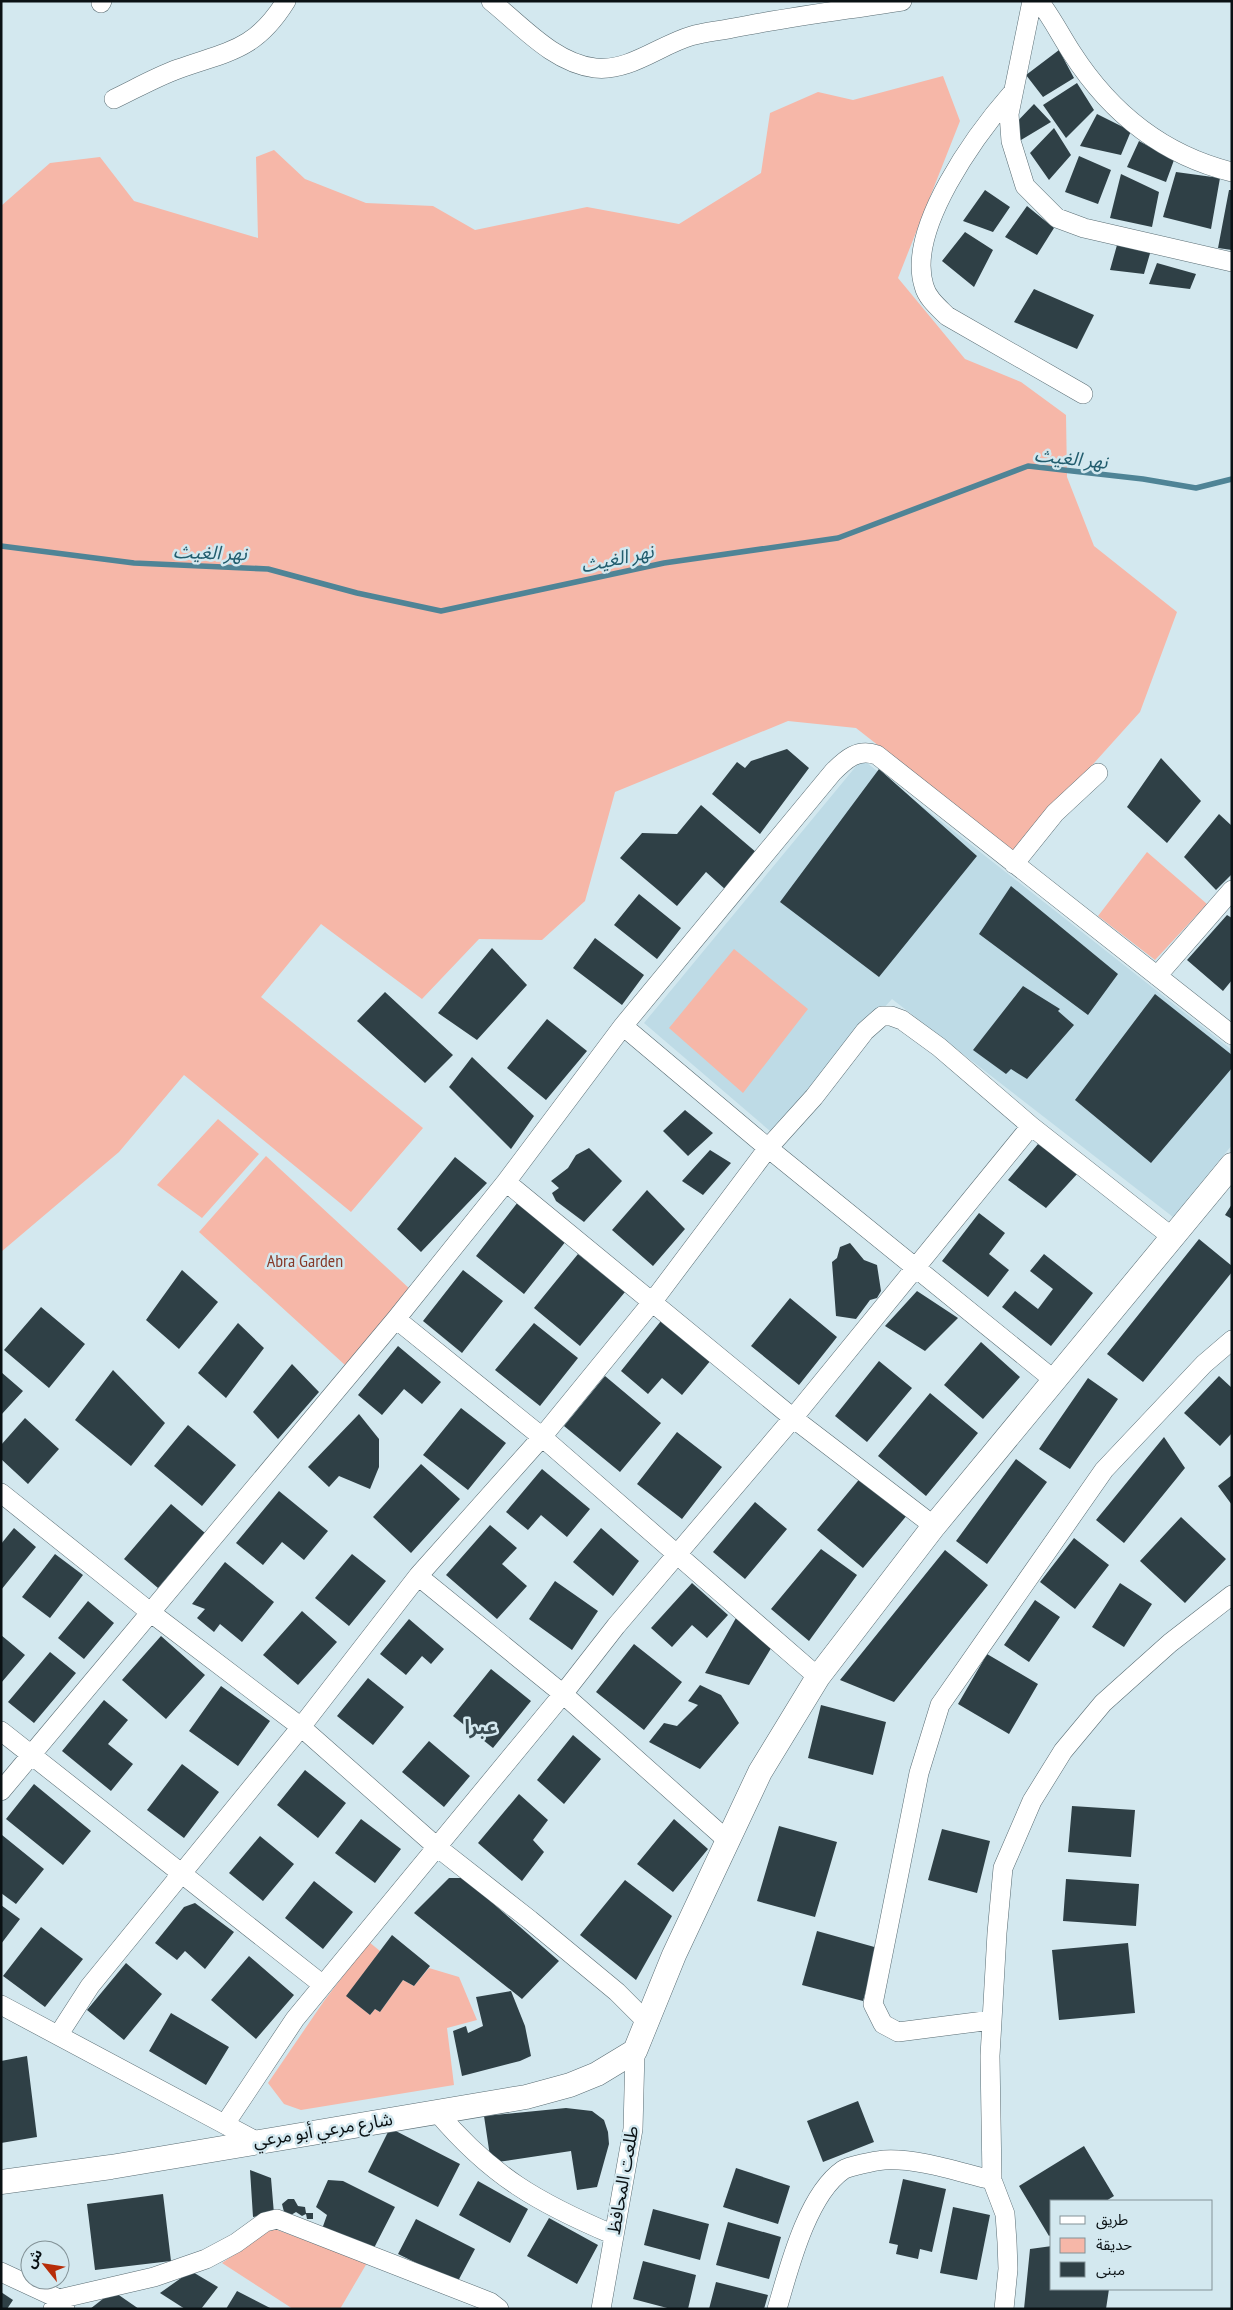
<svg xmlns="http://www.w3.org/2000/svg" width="1233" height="2310" viewBox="0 0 1233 2310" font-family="'PT Sans Narrow','Noto Sans Arabic',sans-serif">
	<rect width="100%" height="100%" fill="#d3e8ef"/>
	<path fill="#bedbe6" d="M862,759L1232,1050V1145L1173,1217L892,999L770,1131L644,1023Z"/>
	<path fill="#f6b7a8" d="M943,76L960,121L898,278L965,359L1021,382L1066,415L1067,477L1094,546L1177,612L1140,712L1014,852L856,728L788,721L615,792L585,901L542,940L479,939L422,999L321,924L261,997L423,1128L351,1212L184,1075L119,1152L1,1252V206L50,163L100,157L134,201L258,238L256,157L274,150L305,179L366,203L433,206L475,230L587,207L679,224L761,173L770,113L818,92L853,100Z
		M1147,852L1207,904L1155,960L1098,916Z
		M734,949L808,1009L743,1093L669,1028Z
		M218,1119L259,1154L202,1218L157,1185Z
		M266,1156L411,1290L345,1365L199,1232Z
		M369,1942L380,1951L347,1996L370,2015L375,2009L380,2012L403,1980L414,1986L429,1968L459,1977L477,2020L447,2028L454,2085L301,2110L284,2104L268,2083L324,2001Z
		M272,2228L367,2263L340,2309H293L222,2263Z"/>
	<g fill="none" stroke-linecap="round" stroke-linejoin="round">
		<path stroke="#4f8496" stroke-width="5.5" d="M1,546L134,563L268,569L357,593L441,611L664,563L838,538L1028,466L1143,479L1196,488L1232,479"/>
	</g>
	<path fill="#2f4046" d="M1059,50L1074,78L1043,97L1026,75Z
		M1077,83L1094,110L1066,138L1043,105Z
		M1034,104L1051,122L1021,140L1013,126Z
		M1097,114L1131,131L1121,155L1080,146Z
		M1054,128L1071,155L1049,180L1030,153Z
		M1139,141L1174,160L1166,182L1127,167Z
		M1079,156L1111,170L1098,204L1065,192Z
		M1176,172L1220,178L1211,229L1163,217Z
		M1121,174L1159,192L1152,227L1110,218Z
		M985,190L1010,207L993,232L963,221Z
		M1229,190H1232V250L1218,248Z
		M1027,206L1054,228L1037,255L1005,237Z
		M965,232L993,250L974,287L942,261Z
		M1117,245L1151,250L1144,274L1110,270Z
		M1157,263L1196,274L1190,289L1149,284Z
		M1034,289L1094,315L1077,349L1014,322Z
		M787,749L809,768L760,834L712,794L737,762L745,768L751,761Z
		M1161,758L1201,801L1167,843L1127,807Z
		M879,769L977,856L879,977L780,902Z
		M701,805L757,853L726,890L706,872L677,906L620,858L642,833L677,834Z
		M1219,814L1232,826V874L1216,890L1184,857Z
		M1011,886L1118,974L1088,1015L979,934Z
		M639,894L681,928L657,959L614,925Z
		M1227,915L1232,918V980L1223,991L1187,960Z
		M595,938L644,975L622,1005L573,968Z
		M492,948L527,985L477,1040L438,1013Z
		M1023,986L1060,1009L1058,1011L1074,1025L1027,1079L1011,1069L1006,1074L973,1050Z
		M385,992L453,1055L425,1083L357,1021Z
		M1155,994L1232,1055V1068L1151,1163L1075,1100Z
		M547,1019L587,1051L546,1100L507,1068Z
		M472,1057L534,1116L511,1149L449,1087Z
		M685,1110L713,1133L688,1156L663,1131Z
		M1038,1144L1078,1173L1046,1208L1008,1180Z
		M589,1148L622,1181L584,1222L556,1201L552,1193L559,1188L551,1181L568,1168L576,1155Z
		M710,1150L731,1163L703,1195L682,1181Z
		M455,1157L487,1183L421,1252L397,1229Z
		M647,1190L685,1229L653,1266L612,1230Z
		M518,1202L566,1241L524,1294L476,1256Z
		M1232,1204V1219L1225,1215Z
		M979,1213L1005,1233L989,1254L1009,1270L988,1297L942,1261Z
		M1199,1239L1232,1266V1272L1143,1382L1107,1354Z
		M850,1243L864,1260L877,1265L881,1291L877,1298L870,1300L856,1319L836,1316L832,1262L837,1258L840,1247Z
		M578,1254L625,1292L580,1346L534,1308Z
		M1044,1254L1093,1293L1051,1346L1002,1307L1015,1291L1038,1309L1053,1289L1030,1271Z
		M182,1270L218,1302L179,1349L146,1320Z
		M463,1270L503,1301L462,1353L423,1321Z
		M917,1291L958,1318L925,1351L885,1326Z
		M790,1298L837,1337L799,1385L751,1346Z
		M41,1307L85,1344L49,1388L4,1350Z
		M661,1321L711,1360L682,1395L662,1378L648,1394L621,1371Z
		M238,1323L264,1348L226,1398L198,1373Z
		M534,1323L578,1358L540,1406L495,1370Z
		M981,1342L1020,1377L983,1419L944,1385Z
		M398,1346L441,1382L422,1404L404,1389L382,1415L358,1395Z
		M879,1361L912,1388L867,1442L835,1416Z
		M292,1364L319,1392L278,1439L253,1412Z
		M113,1370L165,1423L131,1466L75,1420Z
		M1,1372L23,1391L1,1415Z
		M605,1376L661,1423L620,1472L564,1426Z
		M1219,1376L1232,1388V1433L1220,1446L1184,1413Z
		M1088,1378L1118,1399L1070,1469L1039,1449Z
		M930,1393L978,1433L926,1496L878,1456Z
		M461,1408L506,1443L468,1490L423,1455Z
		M359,1414L379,1439V1467L370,1489L339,1476L329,1487L308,1467Z
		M25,1418L59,1449L28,1484L1,1459V1445Z
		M188,1425L236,1465L202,1506L154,1466Z
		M677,1432L722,1467L682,1519L637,1484Z
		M1164,1437L1185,1468L1124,1543L1096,1520Z
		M1016,1459L1047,1482L987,1564L956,1541Z
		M421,1464L460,1499L411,1553L373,1517Z
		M542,1469L590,1509L567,1537L541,1515L528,1530L506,1512Z
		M1232,1475V1505L1218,1486Z
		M862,1476L908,1514L863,1568L817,1530Z
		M279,1491L328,1531L304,1560L282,1542L263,1565L236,1543Z
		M755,1502L787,1529L745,1579L713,1552Z
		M171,1504L205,1533L158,1588L124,1559Z
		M1181,1517L1226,1559L1185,1603L1140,1561Z
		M490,1525L517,1548L502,1564L527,1586L497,1619L446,1575Z
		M14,1528L36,1547L1,1590V1544Z
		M601,1528L639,1561L613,1596L573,1562Z
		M1074,1538L1109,1565L1075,1609L1040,1582Z
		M821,1549L857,1575L809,1641L771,1609Z
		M945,1550L988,1585L894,1702L840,1680Z
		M55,1554L83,1575L50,1618L22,1597Z
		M352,1554L386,1581L349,1626L315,1598Z
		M225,1562L274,1602L242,1642L220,1624L214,1632L197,1618L205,1609L192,1604Z
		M555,1581L598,1611L572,1650L529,1619Z
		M692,1583L728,1615L707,1638L692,1625L672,1647L651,1628Z
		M1120,1583L1152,1604L1124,1647L1092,1627Z
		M1035,1600L1060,1617L1029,1662L1004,1645Z
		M88,1601L114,1623L84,1659L58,1638Z
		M302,1611L337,1642L298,1685L263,1655Z
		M736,1618L773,1645L749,1685L705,1673Z
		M409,1619L444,1649L431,1664L422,1656L406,1675L380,1654Z
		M1,1635L25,1655L1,1683Z
		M161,1636L205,1675L166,1719L122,1680Z
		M634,1644L682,1682L644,1730L596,1692Z
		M50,1652L76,1673L34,1723L8,1702Z
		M987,1654L1038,1684L1009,1734L958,1704Z
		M491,1669L531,1701L493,1748L453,1716Z
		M368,1678L404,1707L373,1745L337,1716Z
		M700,1685L721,1695L739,1723L700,1769L649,1742L664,1723L677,1726L698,1705L688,1701Z
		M221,1686L270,1721L238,1766L189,1731Z
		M104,1700L128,1720L108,1744L133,1764L111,1791L62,1751Z
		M821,1705L886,1722L873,1775L808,1758Z
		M573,1735L601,1759L564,1804L537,1780Z
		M429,1741L470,1776L444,1807L402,1772Z
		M182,1764L219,1792L184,1838L147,1810Z
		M305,1770L346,1803L318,1838L277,1805Z
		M34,1784L91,1831L63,1865L6,1819Z
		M519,1794L548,1820L533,1840L544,1852L522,1881L478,1843Z
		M1072,1806L1135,1810L1131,1857L1068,1852Z
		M361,1819L401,1849L375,1883L335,1853Z
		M674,1819L708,1849L673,1892L637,1864Z
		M779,1826L837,1842L815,1917L757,1901Z
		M942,1829L990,1841L977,1893L928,1880Z
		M2,1835L44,1869L16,1904L1,1893Z
		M260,1836L294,1864L263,1901L229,1873Z
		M449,1878H464L559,1961L522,1999L414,1913Z
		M1066,1879L1139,1884L1136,1926L1063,1921Z
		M625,1880L672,1916L636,1980L580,1935Z
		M314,1881L353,1912L323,1949L285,1918Z
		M195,1903L234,1932L205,1969L185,1951L177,1960L155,1943L184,1907Z
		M1,1905L20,1919L1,1944Z
		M41,1927L83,1959L45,2007L3,1976Z
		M817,1931L878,1948L863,2001L802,1985Z
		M392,1935L430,1966L414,1986L403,1980L380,2012L375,2009L370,2015L346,1996Z
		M1128,1943L1135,2013L1059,2020L1052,1950Z
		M249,1956L294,1995L256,2039L211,2000Z
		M126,1963L162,1994L124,2040L87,2010Z
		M511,1991L525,2026L531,2056L520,2061L462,2076L453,2031L466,2026L468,2033L483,2026L476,1997Z
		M171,2013L229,2047L206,2085L149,2051Z
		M27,2056L37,2137L1,2143V2061Z
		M858,2101L874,2142L823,2162L807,2121Z
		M566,2108L592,2111L604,2120L608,2132L609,2144L597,2187L577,2190L571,2151L491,2163L484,2116Z
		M390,2128L460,2164L438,2207L368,2172Z
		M1084,2146L1114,2196L1106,2201H1052V2234L1049,2236L1019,2186Z
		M736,2168L790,2186L778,2224L723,2207Z
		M250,2170L271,2178L274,2214L253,2217Z
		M903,2179L946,2189L932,2252L920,2249L918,2259L896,2254L898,2245L889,2243Z
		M328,2180L343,2181L395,2207L374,2248L322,2229L327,2215L316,2207Z
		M478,2181L528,2209L510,2243L459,2215Z
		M163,2194L171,2261L95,2270L87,2204Z
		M288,2199H294L298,2206L305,2207L306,2213H313V2219H307L306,2214L302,2216L296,2212L291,2215L284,2212L282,2204Z
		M953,2207L990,2215L977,2280L940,2273Z
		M653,2209L709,2224L700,2260L644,2245Z
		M549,2218L598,2245L577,2284L527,2256Z
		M416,2219L475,2249L457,2283L398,2254Z
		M728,2222L781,2237L769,2279L716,2265Z
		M1052,2246V2289H1109L1106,2309H1024L1030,2249Z
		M643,2261L696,2275L688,2309H671L633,2299Z
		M191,2271L218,2287L201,2309H185L160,2293Z
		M716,2282L768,2295L764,2309H709Z
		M113,2291L139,2309H90Z
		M237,2291L272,2309H226Z
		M1,2292L13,2300L7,2309H1Z"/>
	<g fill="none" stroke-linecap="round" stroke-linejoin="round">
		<g stroke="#596c73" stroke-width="20">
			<path id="minor" d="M491,1C522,26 554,63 595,68C629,72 660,45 691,36C705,32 719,31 733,28C788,17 845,10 902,1
				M1032,1L1009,114L1011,141L1025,186L1057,218L1084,228L1232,262
				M1039,1C1052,18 1061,36 1072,53C1110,112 1163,155 1232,172
				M101,3L102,1
				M1013,92C977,133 906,229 924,286C927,298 938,307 947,316L1083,394
				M114,99C135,89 156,77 178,69C228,51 255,51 286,1
				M1014,864L1055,813L1098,773
				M1157,976L1232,890
				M623,1026L768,1148L1054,1380
				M506,1182L793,1418L934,1526
				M396,1319L542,1437L818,1677
				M1,1493L150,1612L301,1727L437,1847L530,1920L617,1992L648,2023
				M418,1576L563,1694L727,1840
				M1,1731L323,1985
				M1,1791L396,1319L506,1182L623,1026L833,772C846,759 858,748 877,755L1232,1035
				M1,2005L256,2141
				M992,2020L898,2032L883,2024L873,2004L919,1773L940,1705L1104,1470L1204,1364L1232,1340
				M59,2034L90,1986L301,1727L418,1576L542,1437L653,1301L768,1148L814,1097L865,1031L882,1016H891L902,1020L939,1047L1031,1126
				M437,2112C491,2176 538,2203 614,2235
				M225,2124L295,2019L563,1694L616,1626L793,1418L1031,1126L1172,1237
				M1,2272L59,2299L65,2309
				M53,2309L59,2299L154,2277L206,2259L236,2243L265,2222L277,2219L490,2302L499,2309
				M601,2309L633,2129L635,2051
				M777,2309C789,2268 807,2195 843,2170C849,2166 875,2161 884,2160C919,2158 958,2172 992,2180
				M1004,2309L1008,2269L1007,2242L1005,2214L992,2180L990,2056L997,1933L1003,1868L1032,1801L1063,1751L1103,1703L1170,1643L1232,1595"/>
		</g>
		<g stroke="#596c73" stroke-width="25">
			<path id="major" d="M1,2182L111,2167L526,2097L570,2085L597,2074L635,2051L674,1955L760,1772L818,1677L934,1526L1232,1165"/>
		</g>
		<use href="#minor" stroke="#fff" stroke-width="19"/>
		<use href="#major" stroke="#fff" stroke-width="24"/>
	</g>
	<g text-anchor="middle" stroke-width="5" stroke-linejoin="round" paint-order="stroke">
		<g font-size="18" fill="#873a29" stroke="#d3e8ef">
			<text x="305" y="1267">Abra Garden</text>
		</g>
		<g font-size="18" fill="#0a1114" stroke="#d3e8ef">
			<text transform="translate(323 2130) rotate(-9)" y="6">شارع مرعي أبو مرعي</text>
			<text transform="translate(623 2180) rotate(-80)" y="6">طلعت المحافظ</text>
		</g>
		<g font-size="19" font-style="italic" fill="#225d6e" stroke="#d3e8ef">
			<text transform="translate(1071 458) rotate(6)" y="7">نهر الغيث</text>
			<text transform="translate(210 552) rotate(2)" y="7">نهر الغيث</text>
			<text transform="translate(617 558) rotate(-12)" y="7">نهر الغيث</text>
		</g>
		<g font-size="20" font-weight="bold" fill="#384a50" stroke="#d3e8ef">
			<text x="481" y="1734">عبرا</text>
		</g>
	</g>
	<rect width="1233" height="2310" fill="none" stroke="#0a1114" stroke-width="5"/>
	<rect x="1050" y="2200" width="162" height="90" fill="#d3e8ef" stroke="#839297"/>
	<rect x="1060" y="2216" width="25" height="8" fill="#ffffff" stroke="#839297"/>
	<text x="1096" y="2225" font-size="15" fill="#0a1114">طريق</text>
	<rect x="1060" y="2238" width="25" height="15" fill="#f6b7a8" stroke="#839297"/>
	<text x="1096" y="2250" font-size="15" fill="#0a1114">حديقة</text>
	<rect x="1060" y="2262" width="25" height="15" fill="#2f4046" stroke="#839297"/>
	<text x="1096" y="2275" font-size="15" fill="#0a1114">مبنى</text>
	<g transform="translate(45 2265) rotate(300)"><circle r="24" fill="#d3e8ef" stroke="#839297"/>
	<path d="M0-4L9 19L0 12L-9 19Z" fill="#b72d09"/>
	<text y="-8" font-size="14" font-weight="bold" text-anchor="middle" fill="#0a1114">ش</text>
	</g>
</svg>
